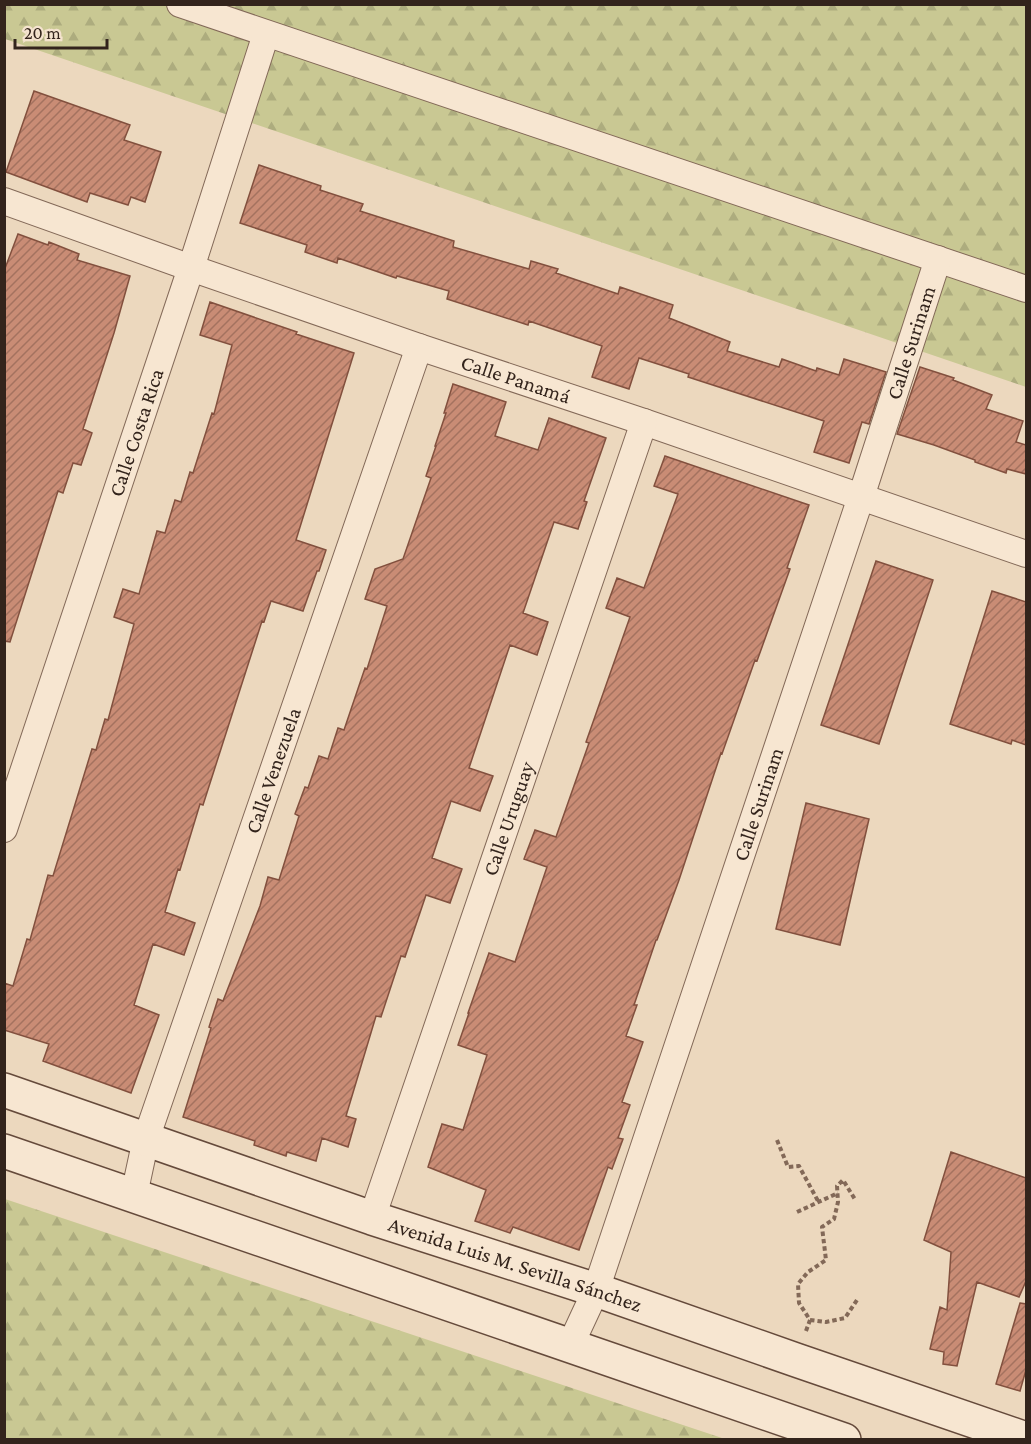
<svg xmlns="http://www.w3.org/2000/svg" width="1031" height="1444" viewBox="0 0 1031 1444" font-family="'Crimson Pro',serif">
	<defs>
		<pattern id="forest-firs" width="22" height="20" patternUnits="userSpaceOnUse" patternTransform="scale(1.5)"><rect width="22" height="20" fill="#c9c893"/><path d="M5 1l3.5 6h-7zM16 11l3.5 6h-7z" fill="#adac7e"/></pattern>
		<pattern id="building-hatch" width="6" height="6" patternUnits="userSpaceOnUse" patternTransform="scale(1.5)"><rect width="6" height="6" fill="#c98c75"/><path d="M-1 1l2-2M0 6l6-6M5 7l2-2" fill="none" stroke="#a4725f"/></pattern>
	</defs>
	<rect width="100%" height="100%" fill="#ecd8be"/>
	<path fill="url(#forest-firs)" d="M5,4L1026,5V387L5,39Z
		M5,1199L725,1439H5Z"/>
	<path fill="url(#building-hatch)" stroke="#82503e" stroke-width="1.5" d="M34,91L130,125L124,140L161,152L145,202L131,197L128,205L90,193L87,202L6,172Z
		M259,165L321,186L320,190L363,204L360,211L454,241L453,247L529,269L531,261L558,269L556,273L618,294L620,287L673,305L669,318L730,342L727,351L779,367L782,359L816,371L817,368L839,375L844,359L886,372L869,424L862,422L849,463L814,452L824,421L688,377L689,374L639,358L629,389L592,377L602,346L529,321L528,325L447,299L449,291L397,276L396,278L338,258L337,263L305,252L307,245L240,223Z
		M18,234L48,245L49,242L79,254L77,260L130,276L114,333L83,429L92,433L81,465L73,463L63,493L58,491L10,642L4,641V271Z
		M210,302L297,332L296,334L354,353L296,540L326,550L319,571H317L303,611L271,601L264,622L262,621L203,805L200,804L180,870L178,869L165,912L195,923L184,955L153,944L134,1005L159,1015L131,1093L43,1061L49,1044L4,1030V983L13,986L27,939L30,940L48,875L53,876L92,749L96,750L105,719L108,720L134,624L114,617L123,589L139,594L157,531L165,533L175,500L181,502L190,472L193,473L212,413L214,414L232,345L200,335Z
		M920,367L954,378L953,380L992,395L986,409L1023,421L1016,442L1026,445V474L1007,469L1006,473L975,462V460L934,445L897,434Z
		M453,384L506,402L495,436L538,450L549,418L606,438L584,501L587,502L578,529L554,522L523,613L548,622L537,655L510,645L469,768L493,776L480,811L451,801L432,858L462,869L450,903L426,895L405,957L401,956L381,1017L376,1016L346,1116L356,1119L348,1147L322,1138L316,1161L287,1152L286,1156L254,1145L255,1141L183,1117L211,1028L209,1027L218,999L223,1001L260,906L268,877L279,880L299,816L295,814L305,787L308,788L319,756L328,759L338,728L344,730L365,668L367,669L387,606L365,599L375,569L403,559L431,478L426,476L436,446H435L446,413H444Z
		M665,456L809,505L787,568L790,569L757,661L755,660L722,754L721,753L679,880L657,940H656L634,1005H637L626,1036L643,1042L622,1102L630,1105L618,1138L623,1139L612,1169L608,1167L579,1250L513,1227L510,1233L475,1221L486,1190L428,1167L442,1124L463,1130L487,1055L458,1045L469,1013H468L489,953L515,962L547,867L524,859L535,830L556,837L589,743L586,742L630,617L606,608L617,578L644,588L678,494L654,486Z
		M876,561L933,580L879,744L821,725Z
		M992,591L1026,602V745L1012,740L1011,744L950,724Z
		M806,803L869,819L840,945L776,929Z
		M951,1152L1026,1178V1281L1019,1297L977,1282L957,1366L943,1364L944,1352L930,1349L940,1307L947,1310L951,1252L924,1240Z
		M1020,1303L1026,1304V1370L1020,1391L996,1384Z"/>
	<g fill="none" stroke-linecap="round" stroke-linejoin="round">
		<g stroke="#836958" stroke-width="28">
			<g id="street">
				<path d="M180,4L1026,289"/>
				<path id="s1" d="M4,201L191,268L419,347L644,422L1026,554"/>
				<path id="s2" d="M4,829L191,268L266,34"/>
				<path id="s3" d="M134,1195L146,1139L419,347"/>
				<path id="s4" d="M372,1218L644,422"/>
				<path id="s5" d="M570,1346L596,1290L861,497L938,259"/>
			</g>
		</g>
		<g stroke="#654a3b" stroke-width="36">
			<g id="secondary">
				<path id="s6" d="M4,1090L372,1218L596,1290L796,1360L1026,1439"/>
				<path d="M4,1151L844,1440"/>
			</g>
		</g>
		<path stroke="#836958" stroke-width="4" stroke-dasharray="4.5 3" stroke-linecap="butt" d="M777,1140L788,1167L799,1166L818,1201
			M797,1212L838,1193
			M810,1320L826,1322L845,1318L857,1300
			M806,1331L810,1320L799,1303L798,1284L808,1272L826,1260L822,1227L834,1219L838,1202L837,1186L843,1180L856,1201"/>
		<use href="#street" stroke="#f7e6d1" stroke-width="26"/>
		<use href="#secondary" stroke="#f7e6d1" stroke-width="33"/>
	</g>
	<g text-anchor="middle" stroke-width="4.5" stroke-linejoin="round" paint-order="stroke">
		<g font-size="21" fill="#33241c" stroke="#f4e3ce">
			<text dy="7" stroke="none"><textPath href="#s5" startOffset="1060">Calle Surinam</textPath></text>
			<text dy="7" stroke="none"><textPath href="#s1" startOffset="542">Calle Panamá</textPath></text>
			<text dy="7" stroke="none"><textPath href="#s2" startOffset="418">Calle Costa Rica</textPath></text>
			<text dy="7" stroke="none"><textPath href="#s3" startOffset="447">Calle Venezuela</textPath></text>
			<text dy="7" stroke="none"><textPath href="#s5" startOffset="574">Calle Surinam</textPath></text>
			<text dy="7" stroke="none"><textPath href="#s4" startOffset="422">Calle Uruguay</textPath></text>
			<text dy="7" stroke="none"><textPath href="#s6" startOffset="540">Avenida Luis M. Sevilla Sánchez</textPath></text>
		</g>
	</g>
	<rect width="1031" height="1444" fill="none" stroke="#33241c" stroke-width="12"/>
	<path d="M15 39v9h92v-9" fill="none" stroke="#33241c" stroke-width="3"/>
	<text x="24" y="39" font-size="18" fill="#33241c" stroke="#f4e3ce" stroke-width="4.5" paint-order="stroke">20 m</text>
</svg>
